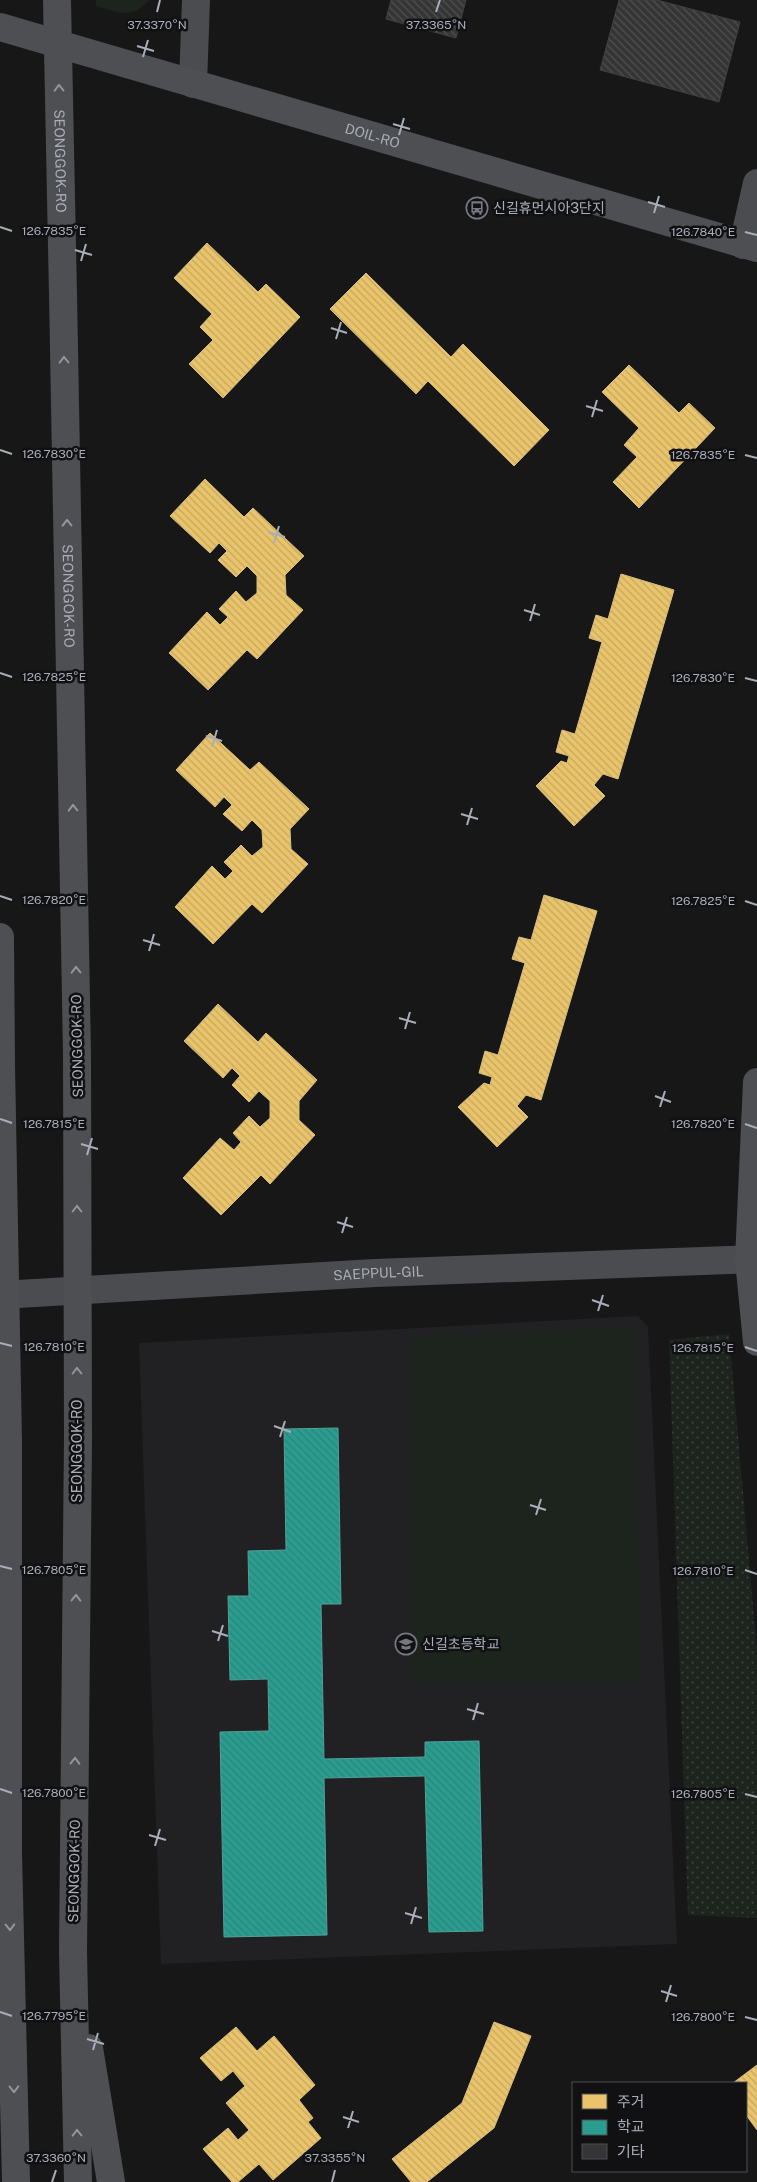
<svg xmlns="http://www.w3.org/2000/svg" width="757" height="2182" viewBox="0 0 757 2182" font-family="'Public Sans','Noto Sans KR',sans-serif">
	<defs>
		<pattern id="park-dots" width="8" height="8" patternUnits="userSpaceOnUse" patternTransform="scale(1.25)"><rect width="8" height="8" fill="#1d241e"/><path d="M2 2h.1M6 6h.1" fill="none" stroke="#3b413d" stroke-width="1.8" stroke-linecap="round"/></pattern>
		<pattern id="homes-back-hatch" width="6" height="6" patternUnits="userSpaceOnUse" patternTransform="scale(1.25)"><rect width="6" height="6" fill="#e9c46a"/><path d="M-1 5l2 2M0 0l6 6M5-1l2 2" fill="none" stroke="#c4a760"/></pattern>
		<pattern id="schools-back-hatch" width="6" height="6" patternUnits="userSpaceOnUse" patternTransform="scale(1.25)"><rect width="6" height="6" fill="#2a9d8f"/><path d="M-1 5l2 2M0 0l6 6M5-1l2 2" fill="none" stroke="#2c8379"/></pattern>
		<pattern id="building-back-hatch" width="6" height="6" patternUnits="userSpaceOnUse" patternTransform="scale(1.25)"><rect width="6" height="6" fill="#353536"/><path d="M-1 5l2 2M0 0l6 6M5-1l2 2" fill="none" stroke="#4f5051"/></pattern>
	</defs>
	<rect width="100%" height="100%" fill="#171717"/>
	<path fill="#212123" d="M638,1316L648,1327L677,1944L161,1964L139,1343Z"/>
	<path fill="#1d241e" d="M96,0H149C133,20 116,12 96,6Z
		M633,1326L640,1683L411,1684L410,1338Z"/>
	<path fill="url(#park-dots)" d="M729,1334L757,1650V1918L688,1915L669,1340Z"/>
	<path fill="url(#homes-back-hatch)" stroke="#d6bd81" d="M207,243L258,292L266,284L300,317L223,398L189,364L213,340L200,327L212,314L174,278Z
		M366,273L451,357L463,344L549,430L514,466L428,381L416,394L330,309Z
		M629,365L679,413L689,403L715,428L639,508L613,482L637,457L624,445L639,428L602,392Z
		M205,479L244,517L253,508L304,556L285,575L286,595L303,610L257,659L247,650L208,690L169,653L207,612L220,625L228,617L219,609L236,591L246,602L257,593V576L247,566L236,577L218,560L227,551L219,543L210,553L170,516Z
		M621,574L674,590L618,779L603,774L594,785L605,796L574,826L536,786L561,761L567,763L569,756L556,752L562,730L575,734L602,642L589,638L596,615L608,619Z
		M210,733L250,770L259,762L309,809L290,829L291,849L308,864L262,913L252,904L213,944L175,907L212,866L225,879L233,871L224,862L241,845L252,856L263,847L262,830L252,820L242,831L223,814L232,805L224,797L215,807L176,770Z
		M544,895L597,911L541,1100L526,1095L517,1106L528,1117L497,1147L458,1107L484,1083L490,1085L492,1077L479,1073L485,1051L498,1055L525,963L512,959L519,937L531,940Z
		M218,1004L258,1042L266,1033L317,1080L299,1101V1120L315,1135L270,1184L261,1175L221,1215L183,1178L220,1138L234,1150L241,1142L233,1133L249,1116L260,1127L270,1118V1101L259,1091L249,1102L232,1085L240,1076L232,1068L223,1078L184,1041Z
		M494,2022L531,2036L494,2128L427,2182H411L392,2159L462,2103Z
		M236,2027L257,2051L274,2036L315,2085L299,2100L313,2118L308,2122L321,2138L273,2180L259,2164L238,2182H232L203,2149L228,2128L238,2140L249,2130L226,2103L245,2086L233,2071L221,2081L200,2058Z
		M757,2065V2130L746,2115V2083H733Z"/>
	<path fill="url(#schools-back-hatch)" stroke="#50a29b" d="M338,1428L341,1604H321L324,1759L425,1757V1742L479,1741L483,1931L429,1932L425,1776L324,1778L327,1935L224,1937L220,1732L269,1731L268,1679L230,1680L228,1596H249L248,1551L286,1550L284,1429Z"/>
	<path fill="url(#building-back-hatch)" stroke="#3f4043" d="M391,0H466L456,38L386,19Z
		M619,0H657L740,22L719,102L600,70Z"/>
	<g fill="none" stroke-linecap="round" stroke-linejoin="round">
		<g stroke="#4b4c50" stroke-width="28">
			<path d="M193,84L196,0"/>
			<path d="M743,245L757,183"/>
			<path id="s1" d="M0,1295L375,1273L757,1259"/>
		</g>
		<g stroke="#4d4f52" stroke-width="28">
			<path id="s2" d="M0,27L757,248"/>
			<path id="s3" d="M63,295L77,1054"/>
			<path d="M0,937L1,1065"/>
			<path d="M757,1082L749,1260L757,1342"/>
			<path d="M78,1438L73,1952L78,2182"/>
			<path d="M8,1441V1854L16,2182"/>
			<path d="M89,2048L111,2182"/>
		</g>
		<g stroke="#4d4f52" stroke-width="28">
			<path id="s4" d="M57,0L63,295"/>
			<path d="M77,1054L78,1438"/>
			<path d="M1,1065L8,1441"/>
		</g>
	</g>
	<defs><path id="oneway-chevron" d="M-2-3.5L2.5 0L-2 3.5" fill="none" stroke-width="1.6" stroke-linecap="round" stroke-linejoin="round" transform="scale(1.25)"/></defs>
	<g stroke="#91969e">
		<use href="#oneway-chevron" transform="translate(59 88) rotate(-91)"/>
		<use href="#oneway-chevron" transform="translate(64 360) rotate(-91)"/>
		<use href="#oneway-chevron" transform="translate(67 523) rotate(-91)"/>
		<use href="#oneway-chevron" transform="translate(73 808) rotate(-91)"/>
		<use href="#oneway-chevron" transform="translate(76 970) rotate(-91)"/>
		<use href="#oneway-chevron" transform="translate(77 1209) rotate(-90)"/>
		<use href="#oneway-chevron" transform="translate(77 1371) rotate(-90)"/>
		<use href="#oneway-chevron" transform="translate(76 1598) rotate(-89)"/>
		<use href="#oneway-chevron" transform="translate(75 1761) rotate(-89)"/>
		<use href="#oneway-chevron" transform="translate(10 1927) rotate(89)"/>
		<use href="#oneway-chevron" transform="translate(14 2089) rotate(89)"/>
		<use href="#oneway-chevron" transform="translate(77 2133) rotate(-91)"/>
	</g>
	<path fill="none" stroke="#a8adb8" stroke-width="2" d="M157,12L160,0M436,12L440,0M137,46L154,51M143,57L148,40M393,124L410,129M399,135L404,118M648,202L665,207M654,213L659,196M0,227L12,231M745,232L757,235M75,250L92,255M81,261L86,244M331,328L347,333M336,339L341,322M586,406L603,411M592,417L597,400M0,450L12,454M745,455L757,458M268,532L285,537M274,543L279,526M524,610L540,615M530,621L535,604M0,673L12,677M745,678L757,681M206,736L222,741M212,747L217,730M461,814L478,819M467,825L472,808M0,896L12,900M745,901L757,905M143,940L160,945M149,951L154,934M399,1018L416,1023M405,1029L410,1012M655,1096L671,1102M660,1107L665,1091M0,1119L12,1123M745,1124L757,1128M81,1144L98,1149M87,1155L92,1138M337,1222L353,1227M342,1233L347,1217M592,1300L609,1306M598,1311L603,1295M0,1343L12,1346M745,1347L757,1351M274,1426L291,1432M280,1437L285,1421M530,1505L546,1510M536,1515L541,1499M0,1566L12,1569M745,1570L757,1574M212,1631L228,1636M218,1641L223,1625M467,1709L484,1714M473,1720L478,1703M0,1789L12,1793M745,1794L757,1797M149,1835L166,1840M155,1846L160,1829M405,1913L422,1918M411,1924L416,1907M661,1991L677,1996M666,2002L671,1985M0,2012L12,2016M745,2017L757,2020M87,2039L104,2044M93,2050L98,2033M343,2117L359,2122M348,2128L353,2111M52,2182L56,2170M332,2182L335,2170"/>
	<defs>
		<g id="bus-ring" transform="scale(1.125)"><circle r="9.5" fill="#111113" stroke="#757880" stroke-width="1.5"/><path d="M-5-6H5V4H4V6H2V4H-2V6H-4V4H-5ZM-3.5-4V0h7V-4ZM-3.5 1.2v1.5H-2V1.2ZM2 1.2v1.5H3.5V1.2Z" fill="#757880"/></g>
		<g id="school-ring" transform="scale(1.125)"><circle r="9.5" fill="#111113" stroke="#757880" stroke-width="1.5"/><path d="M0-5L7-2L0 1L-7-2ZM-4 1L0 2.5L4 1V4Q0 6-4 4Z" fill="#757880"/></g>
	</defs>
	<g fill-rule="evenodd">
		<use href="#bus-ring" x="477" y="208"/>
		<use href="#school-ring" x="406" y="1644"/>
	</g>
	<g text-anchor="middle" stroke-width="5" stroke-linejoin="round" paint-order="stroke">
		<g font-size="14" fill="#a8adb8" stroke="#111113">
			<text dy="5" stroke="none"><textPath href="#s2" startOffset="388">DOIL-RO</textPath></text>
			<text dy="5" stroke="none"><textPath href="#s4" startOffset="161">SEONGGOK-RO</textPath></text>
			<text dy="5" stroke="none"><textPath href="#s3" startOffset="301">SEONGGOK-RO</textPath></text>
			<text transform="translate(77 1046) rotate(-91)" y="5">SEONGGOK-RO</text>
			<text dy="5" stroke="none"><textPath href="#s1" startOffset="379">SAEPPUL-GIL</textPath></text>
			<text transform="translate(77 1451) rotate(-90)" y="5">SEONGGOK-RO</text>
			<text transform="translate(74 1871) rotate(-89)" y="5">SEONGGOK-RO</text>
		</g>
		<g font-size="14" fill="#a8adb8" stroke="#111113" text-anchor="start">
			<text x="493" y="213">신길휴먼시아3단지</text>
			<text x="422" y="1649">신길초등학교</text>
		</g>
	</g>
	<g font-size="12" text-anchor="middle" fill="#a8adb8" stroke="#111113" stroke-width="5" stroke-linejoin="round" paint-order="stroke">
		<text x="157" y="29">37.3370°N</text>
		<text x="436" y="29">37.3365°N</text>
		<text x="54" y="235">126.7835°E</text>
		<text x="703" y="236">126.7840°E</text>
		<text x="54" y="458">126.7830°E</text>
		<text x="703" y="459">126.7835°E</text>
		<text x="54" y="681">126.7825°E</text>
		<text x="703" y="682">126.7830°E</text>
		<text x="54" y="904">126.7820°E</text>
		<text x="703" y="905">126.7825°E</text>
		<text x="54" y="1128">126.7815°E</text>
		<text x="703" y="1128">126.7820°E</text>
		<text x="54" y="1351">126.7810°E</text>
		<text x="703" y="1352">126.7815°E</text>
		<text x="54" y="1574">126.7805°E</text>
		<text x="703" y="1575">126.7810°E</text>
		<text x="54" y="1797">126.7800°E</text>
		<text x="703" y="1798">126.7805°E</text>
		<text x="54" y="2020">126.7795°E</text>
		<text x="703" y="2021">126.7800°E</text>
		<text x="56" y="2162">37.3360°N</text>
		<text x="335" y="2162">37.3355°N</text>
	</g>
	<rect x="572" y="2082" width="175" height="90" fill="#111113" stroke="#4d4f55"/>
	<rect x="582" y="2094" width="25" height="15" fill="#e9c46a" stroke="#4d4f55"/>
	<text x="617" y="2107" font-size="15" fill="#a8adb8">주거</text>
	<rect x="582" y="2120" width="25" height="15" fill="#2a9d8f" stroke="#4d4f55"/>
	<text x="617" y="2132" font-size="15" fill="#a8adb8">학교</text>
	<rect x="582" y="2144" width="25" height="15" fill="#353536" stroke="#4d4f55"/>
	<text x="617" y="2157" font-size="15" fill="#a8adb8">기타</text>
</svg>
